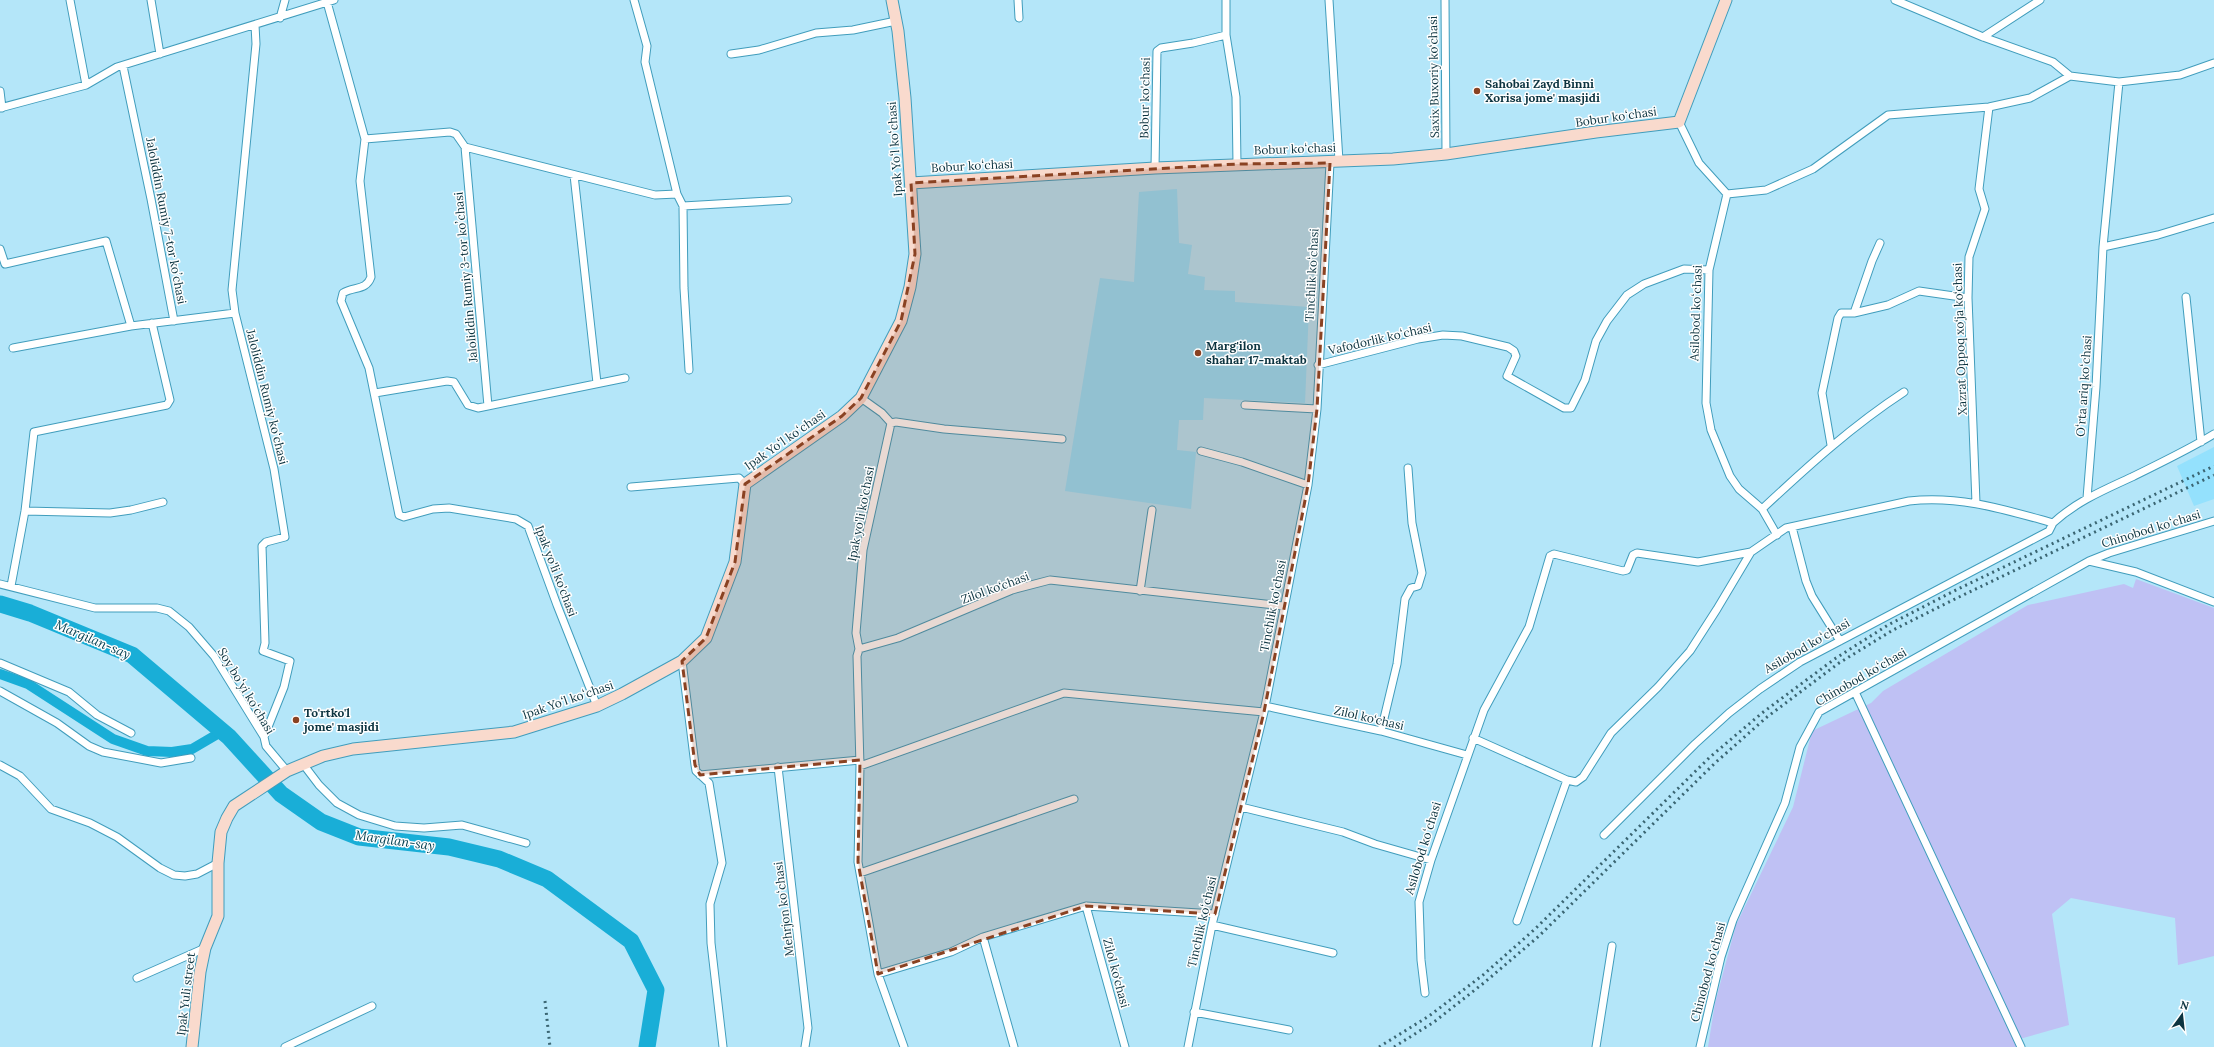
<svg xmlns="http://www.w3.org/2000/svg" width="2214" height="1047" viewBox="0 0 2214 1047" font-family="Lora,serif">
	<rect width="100%" height="100%" fill="#b4e6f9"/>
	<path fill="#94e1fd" d="M1177,189L1179,243L1192,245L1188,274L1205,277L1204,290L1235,291V302L1309,307L1305,403L1204,398L1203,420H1179L1177,450L1196,452L1191,509L1065,491L1100,278L1134,282L1139,192Z
		M2214,447V499L2194,506L2177,466Z"/>
	<path fill="#bfc1f4" d="M2136,579L2214,608V956L2178,965L2175,918L2071,898L2052,914L2069,1025L2016,1040L2018,1047H1708L1715,1003L1736,925L1793,807L1812,731L1871,703L1883,691L2028,605L2124,584L2133,588Z"/>
	<g fill="none" stroke-linecap="round" stroke-linejoin="round">
		<path stroke="#19aed7" stroke-width="10" d="M0,674L28,684L113,739L147,751L172,752L192,749L221,732"/>
		<path stroke="#19aed7" stroke-width="17" d="M0,604L30,613L132,655L229,737L281,794L321,822L359,837L449,847L499,859L547,879L631,941L656,990L647,1047"/>
		<g stroke="#419dbc" stroke-width="9">
			<path id="street" d="M70,0L86,85
				M151,0L160,54
				M634,0L647,46L645,62L677,194L683,206L684,288L689,370
				M1018,0L1019,18
				M1226,0V35L1236,97L1237,164
				M1329,0L1339,161
				M1445,0L1446,154
				M1895,0L1983,37L2053,62L2070,76
				M327,2L365,139L360,181L371,277C366,291 354,286 343,293L341,301L369,368L399,515L404,517L433,509L449,508L516,519L528,526L557,605L597,706
				M280,18L285,0
				M255,25L256,44L232,290L235,313L274,469L285,537L266,542L262,546L265,643L263,651L290,661L284,687L264,737
				M1983,37L2040,0
				M731,54L759,50L816,33L853,30L896,21
				M123,66L151,199L174,321
				M0,91L2,108
				M0,108L86,85L117,67L334,0
				M1679,122L1699,163L1727,194L1709,270L1706,403L1711,430L1730,476L1739,489L1762,509L1777,535
				M365,139L450,132L456,134L465,147L655,195L677,194
				M465,147L488,406
				M1155,168L1157,51L1161,48L1193,43L1226,35
				M574,175L597,383
				M1727,194L1766,190L1813,169L1888,115L1989,107L2030,98L2070,76L2119,82L2180,75L2214,63
				M683,206L788,200
				M2103,247L2119,82
				M0,249L5,264L106,241L131,326
				M2186,297L2201,442
				M1854,313L1872,261L1880,243
				M13,348L131,326L235,313
				M1318,365L1418,339L1443,335L1462,336L1508,347L1514,351L1516,356L1507,376L1564,408H1571L1585,380L1596,341L1607,321L1627,295L1644,284L1684,269L1709,270
				M375,393L447,381L454,382L468,405L478,408L625,378
				M1245,405L1317,409
				M891,423L896,422L944,429L1062,439
				M1831,445L1822,393L1838,318L1841,313H1854L1888,305L1919,291L1968,298
				M1201,451L1242,462L1308,485
				M631,487L739,478L745,484
				M2087,498L2096,387L2103,247L2158,235L2214,218
				M1976,503L1968,298L1969,257L1985,209L1979,189L1989,107
				M1762,509C1807,467 1852,426 1904,392
				M25,511L110,513L131,510L163,502
				M1792,527L1806,581L1812,596L1840,641
				M2089,561L2136,572L2214,602
				M0,584L95,608H157L169,611L189,627L214,656L264,737L266,746L287,771
				M11,586L25,511L34,432L167,405L170,400L152,323
				M1140,591L1152,510
				M859,649L856,633L863,550L891,423L882,413L861,398
				M682,661L695,765L696,771L709,783L722,863L710,904L711,943L723,1047
				M0,663L69,692L97,715L131,733
				M0,691L57,723L89,746L103,752L161,763L191,758
				M1855,692L2021,1047
				M1265,706L1381,731L1467,755
				M1381,731L1397,664L1405,599L1411,588L1418,586L1422,573L1412,523L1408,468
				M1473,738L1567,780L1576,782L1583,777L1611,733L1658,687L1690,651L1717,609L1751,552
				M303,764L319,785L337,803L359,815L395,826L424,828L462,825L526,843
				M0,765L20,776L51,809L90,823L117,837L160,868L174,875L185,876L197,874L218,863
				M860,766L1064,693L1264,712
				M778,767L808,1028L805,1047
				M700,775L860,760
				M1241,807L1343,832L1375,844L1431,860
				M1604,835L1695,744L1729,713L1760,689L1800,662L2049,531L2053,523
				M860,873L1074,799
				M1086,906L1125,1047
				M1517,921L1567,780
				M1212,925L1333,953
				M983,937L1014,1047
				M878,974L951,952L983,937L1086,906L1215,914
				M137,978L205,948
				M1425,993L1421,960L1419,902L1431,860L1484,710L1529,627L1550,556L1554,554L1623,571L1627,570L1633,555L1637,553L1698,562L1751,552L1786,528L1909,501C1959,495 2006,510 2053,523C2077,501 2104,490 2132,477C2160,463 2188,450 2214,434
				M1194,1012L1289,1030
				M285,1047L372,1006
				M904,1047L878,974L858,862L860,766L857,656L859,649L898,638L1012,590L1050,580L1283,606
				M1188,1047L1212,925L1264,712L1308,485L1317,409L1330,163
				M1596,1047L1612,946
				M1700,1047L1721,957L1733,920L1785,803L1800,747L1819,712L2089,561L2109,553L2214,521"/>
		</g>
		<g stroke="#419dbc" stroke-width="13">
			<path id="secondary" d="M911,183L1155,168L1393,159L1446,154L1596,132L1679,122L1726,0
				M192,1047L200,972L205,948L218,916V863L221,832L227,818L234,806L287,771L323,756L353,749L514,732L597,706L622,694L682,661L706,638L735,562L745,484L842,416L861,398L901,321L910,287L915,254L905,98L898,31L892,0"/>
		</g>
		<use href="#street" stroke="#fff" stroke-width="7"/>
		<use href="#secondary" stroke="#f9dacd" stroke-width="11"/>
		<path stroke="#3a6572" stroke-width="3" stroke-dasharray="2 4" stroke-linecap="butt" d="M545,1001L550,1047
			M1379,1047L1429,1016L1483,975L1535,929L1710,757L1762,713L1836,658L1888,625L1958,589L2214,466
			M1394,1047L1434,1022L1485,982L1539,936L1715,763L1767,717L1839,663L1893,630L1959,597L2214,475"/>
	</g>
	<path fill="#8a4222" fill-opacity="0.2" stroke="#8a4222" stroke-width="3" stroke-dasharray="8 5" stroke-linejoin="round" d="M1330,163L1317,409L1308,485L1264,712L1215,914L1086,906L878,974L858,862L860,760L700,775L695,765L682,661L706,638L735,562L745,484L842,416L861,398L901,321L915,254L911,183L1237,164Z"/>
	<g fill="#8a4222" stroke="#fefefe" stroke-width="1.5">
		<circle cx="1477" cy="91" r="4"/>
		<circle cx="1198" cy="353" r="4"/>
		<circle cx="296" cy="720" r="4"/>
	</g>
	<g text-anchor="middle" stroke-width="3" stroke-linejoin="round" paint-order="stroke">
		<g font-size="12" fill="#0c3440" stroke="#fefefe">
			<text transform="translate(1434 77) rotate(-91)" y="4">Saxix Buxoriy ko‘chasi</text>
			<text transform="translate(1145 98) rotate(-89)" y="4">Bobur ko'chasi</text>
			<text transform="translate(1616 117) rotate(-8)" y="4">Bobur koʻchasi</text>
			<text transform="translate(895 149) rotate(-94)" y="4">Ipak Yoʻl koʻchasi</text>
			<text transform="translate(1295 149) rotate(-2)" y="4">Bobur koʻchasi</text>
			<text transform="translate(972 166) rotate(-3)" y="4">Bobur koʻchasi</text>
			<text transform="translate(166 221) rotate(79)" y="4">Jaloliddin Rumiy 7-tor koʼchasi</text>
			<text transform="translate(1312 275) rotate(-87)" y="4">Tinchlik koʻchasi</text>
			<text transform="translate(466 277) rotate(-95)" y="4">Jaloliddin Rumiy 3-tor koʼchasi</text>
			<text transform="translate(1696 313) rotate(-88)" y="4">Asilobod koʻchasi</text>
			<text transform="translate(1380 339) rotate(-13)" y="4">Vafodorlik koʻchasi</text>
			<text transform="translate(1960 339) rotate(-92)" y="4">Xazrat Oppoq xo‘ja ko‘chasi</text>
			<text transform="translate(2084 386) rotate(-86)" y="4">Oʻrta ariq koʻchasi</text>
			<text transform="translate(267 397) rotate(76)" y="4">Jaloliddin Rumiy koʻchasi</text>
			<text transform="translate(785 440) rotate(-35)" y="4">Ipak Yoʻl koʻchasi</text>
			<text transform="translate(861 514) rotate(-79)" y="4">Ipak yo'li ko'chasi</text>
			<text transform="translate(2151 529) rotate(-17)" y="4">Chinobod koʻchasi</text>
			<text transform="translate(556 571) rotate(69)" y="4">Ipak yo'li ko'chasi</text>
			<text transform="translate(995 588) rotate(-20)" y="4">Zilol ko‘chasi</text>
			<text transform="translate(1273 606) rotate(-79)" y="4">Tinchlik koʻchasi</text>
			<text transform="translate(1807 646) rotate(-30)" y="4">Asilobod koʻchasi</text>
			<text transform="translate(1861 677) rotate(-30)" y="4">Chinobod koʻchasi</text>
			<text transform="translate(246 691) rotate(59)" y="4">Soy boʻyi koʻchasi</text>
			<text transform="translate(568 700) rotate(-19)" y="4">Ipak Yoʻl koʻchasi</text>
			<text transform="translate(1369 718) rotate(13)" y="4">Zilol ko‘chasi</text>
			<text transform="translate(1423 848) rotate(-73)" y="4">Asilobod koʻchasi</text>
			<text transform="translate(784 909) rotate(-97)" y="4">Mehrjon koʻchasi</text>
			<text transform="translate(1202 922) rotate(-77)" y="4">Tinchlik koʻchasi</text>
			<text transform="translate(1708 972) rotate(-75)" y="4">Chinobod koʻchasi</text>
			<text transform="translate(1116 973) rotate(75)" y="4">Zilol ko‘chasi</text>
			<text transform="translate(186 994) rotate(-83)" y="4">Ipak Yuli street</text>
		</g>
		<g font-size="12" font-weight="bold" fill="#0c3440" stroke="#fefefe" text-anchor="start">
			<text x="1485" y="88">Sahobai Zayd Binni<tspan x="1485" dy="14">Xorisa jome' masjidi</tspan></text>
			<text x="1206" y="350">Marg'ilon<tspan x="1206" dy="14">shahar 17-maktab</tspan></text>
			<text x="304" y="717">To'rtko'l<tspan x="304" dy="14">jome' masjidi</tspan></text>
		</g>
		<g font-size="13" font-style="italic" fill="#013e4f" stroke="#fefefe">
			<text transform="translate(93 639) rotate(23)" y="5">Margilan-say</text>
			<text transform="translate(395 840) rotate(8)" y="5">Margilan-say</text>
		</g>
	</g>
	<g transform="translate(2182 1015) rotate(15)" stroke="#fefefe" stroke-width="3" paint-order="stroke">
	<path d="M0-3L7 15L0 10L-7 15Z" fill="#0c3440"/>
	<text y="-6" font-size="11" font-weight="bold" text-anchor="middle" fill="#0c3440">N</text>
	</g>
</svg>
